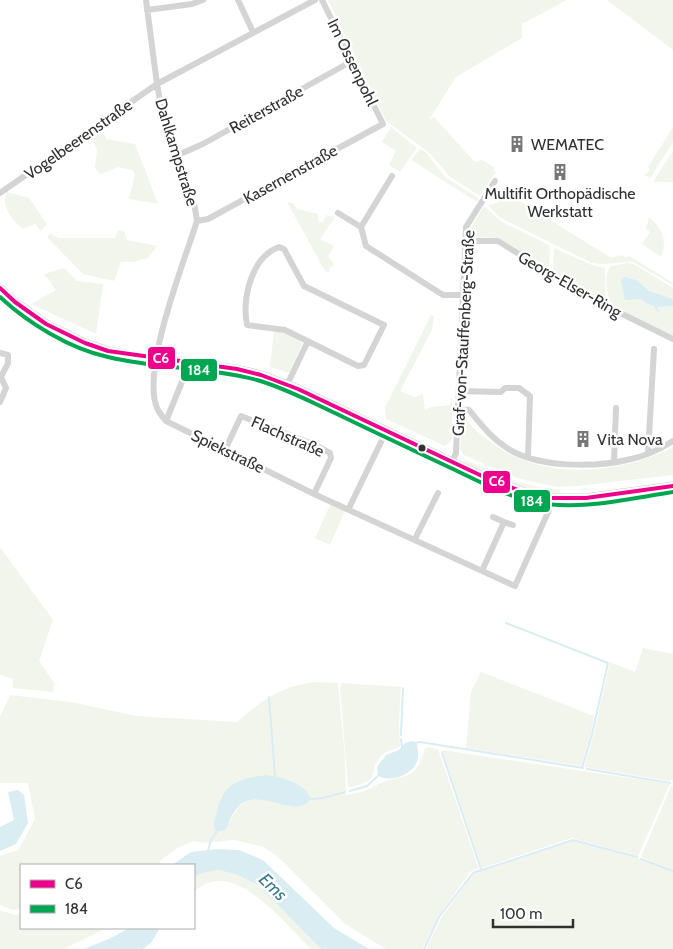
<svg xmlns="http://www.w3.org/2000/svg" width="673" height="949" viewBox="0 0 673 949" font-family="Cabin,sans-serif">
	<rect width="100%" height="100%" fill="#fff"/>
	<path fill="#f2f5ec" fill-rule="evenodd" d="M328,0H567L522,24V38L456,77L429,120L434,117L475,162L482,160L495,168L493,170L496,172L480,196L449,176L431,154L386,121Z
		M607,0H673V50Z
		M101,124L106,139L135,144L158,204L129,199L135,174L132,170L118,167L102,174L99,173L95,168L97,150L89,133Z
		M391,127L417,148L400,172L389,165L396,151L382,142Z
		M673,127V142L650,178L644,175L650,170L648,167Z
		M421,149L427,154L445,177L479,198L477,202L411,160L419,150Z
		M673,151V182H653Z
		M7,192L29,198L47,224L41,231L35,224L23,229C13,220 0,208 7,192Z
		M505,192L611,258L622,255L626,258L628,255L673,283V285L633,262L600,264L590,262L499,217L488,205L497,203Z
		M287,202L293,203L297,209L318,214L319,222H323L326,215L335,217L320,239L334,246L328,256L334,264L330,268L329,273L325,271Z
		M484,206L502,222L549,245L550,247L549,269L499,238L469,237L470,229Z
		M649,217C662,228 668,240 661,257L642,244L650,232L646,229Z
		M118,230L124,231L127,240L157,246L148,258L133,262H121L114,281L83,274L47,237L50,234L59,238H115Z
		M554,248L592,265L605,268V289L607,302L606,303L553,272Z
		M628,263L634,264L673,288V299L649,291L637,280L630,278L633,300L641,299C651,307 661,306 673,306V337L611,306C608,294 602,277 611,266Z
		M64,268L77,281L103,284L96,334L31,304L56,290L44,274Z
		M431,315L434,316L432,330L400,391L415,397L423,394L425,410L431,407L450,405L451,398H452V440L445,446L386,419L385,408Z
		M274,331C283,333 297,335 302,344L289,373L270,367Z
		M463,415L466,417C470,427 479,433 487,439C536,481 618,476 673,447V475L578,486L557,487L517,478L464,455L460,450Z
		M463,459L516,481L538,487L560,490L561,495L526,490L466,465Z
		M330,505L345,511L330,545L315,538Z
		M0,547L53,620L39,661L54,683L53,692L13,688V679L0,675Z
		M643,648L673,654V779L669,781L584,767L594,733L610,662L635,672Z
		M481,672L594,716L591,733L581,766L466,748L471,692Z
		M314,682L338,683L345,758L346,795C355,793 365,792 373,787C376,786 379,783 383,782C410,774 416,779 425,748L428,747L438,749L479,869L471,871L438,917L422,949H386L345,924L277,856L263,847L234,840L204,843L194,841L177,848L161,860L158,865H21V909L12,910L0,905V856L18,850L35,819L28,783H0V717L10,695L71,702L136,716L237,722C263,700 279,687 314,682ZM265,775L291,807C272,801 249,791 236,811C231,817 229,826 223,831L214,825L221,797L237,781Z
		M342,683L401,687L399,722L400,747C394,749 387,751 382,755C365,772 385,781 348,787L340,688Z
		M442,750L670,784L638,856L572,838L482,868Z
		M671,786L673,788V870L641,857Z
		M573,841L637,858L673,872V949H426L441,918L473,874Z
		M218,870L235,874L258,885L321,949H311C285,924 232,854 194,892V877L203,873Z
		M0,910L15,915L21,914V928H107L64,949H0Z"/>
	<path fill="#d9edf2" d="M624,277L637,280L649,291L673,299V306L657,307L646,303L641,299L625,300L621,281Z
		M412,741L416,742C418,748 419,756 417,762C412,775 389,784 378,775L377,767L386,755L399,750L405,743Z
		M265,775C278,776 309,784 310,799C297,821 261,787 240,805C233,811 230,821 226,829L223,831H216C212,825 215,819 217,812C223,783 238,779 265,775Z
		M18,790L24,795L28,823L16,844L0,851V827L14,820L8,792Z
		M217,849L239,850L263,860L334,928L369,949H321L258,885L235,874L218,870L203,873L194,877V865H172L191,852Z
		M129,928H160L151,943L143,949H84L111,938Z"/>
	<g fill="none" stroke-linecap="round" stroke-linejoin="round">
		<path stroke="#d9edf2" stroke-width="2" d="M655,306L658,311
			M506,623L608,663L592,734L582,768
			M269,697L275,776
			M401,735L403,688
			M401,739L402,747
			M415,743L420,742L583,768
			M442,753L481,869
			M587,769L670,783
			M350,791L367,786L380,774
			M310,799L323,798L345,792
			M208,851L211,840L217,831
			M641,859L673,871
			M424,949L439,917L473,873L573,840L637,857"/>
		<path stroke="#d4d4d4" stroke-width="6" d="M146,0L157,84L161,106L195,208L197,221C184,262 141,370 157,408C159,413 163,417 166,421L314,494L515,586L549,510L551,498
			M238,0L253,32
			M147,10L192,4L203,0
			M178,155L203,144L352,61
			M392,176L361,227L366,246L443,295H463
			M0,193L157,84L315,0
			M338,213L361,227
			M197,221L208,219L383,124L322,0
			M466,241H498L551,274L608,307L673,339
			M279,247L284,249L304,286L384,325L364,365L358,366L285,330L247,325C242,299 251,257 279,247Z
			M0,353L8,355V363L1,377
			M287,385L308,341
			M459,391L501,392L505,388H519L530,396L528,457
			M0,402L6,388L0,375
			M458,409L469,410C481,424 491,438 507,448C538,468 595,468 631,459C646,456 660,449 673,441
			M166,421L186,372
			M225,450L241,416L315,445L330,453L331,458L314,494
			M648,453L654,349
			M452,462L456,453L466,227L495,181
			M614,462L616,408
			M349,508L383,438
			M504,522L513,525
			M415,539L438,493
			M482,571L504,522L493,517"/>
		<path stroke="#cecece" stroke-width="9" d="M0,288L15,302L46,324L85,343L108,351L131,355L237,369L261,375L298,389L482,476L531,495L551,498H586L673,486"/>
		<g stroke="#fff" stroke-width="8">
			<path id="bus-1" d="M0,288L15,302L46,324L85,343L108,351L237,369L261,375L298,389L482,476L531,495L551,498H586L673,486"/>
		</g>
		<g stroke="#fff" stroke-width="8">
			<path id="bus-2" d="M0,297C28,323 70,349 108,357C157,369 209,367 257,380C285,388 311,402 337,414C376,433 415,451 453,469C476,480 507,496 530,501C576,512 627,499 673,492"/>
		</g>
		<use href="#bus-1" stroke="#ec008c" stroke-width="4"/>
		<use href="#bus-2" stroke="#00a651" stroke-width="4"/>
	</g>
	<defs>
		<g id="building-bare" transform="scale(1.35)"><path d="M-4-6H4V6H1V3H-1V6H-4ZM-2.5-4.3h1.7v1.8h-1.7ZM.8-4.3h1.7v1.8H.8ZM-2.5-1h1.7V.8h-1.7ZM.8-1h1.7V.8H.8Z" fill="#787878" stroke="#fff" stroke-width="2.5" paint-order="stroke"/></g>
	</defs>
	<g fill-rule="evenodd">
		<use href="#building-bare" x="517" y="144"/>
		<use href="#building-bare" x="560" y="172"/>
		<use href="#building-bare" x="583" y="439"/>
	</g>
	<circle fill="#303030" stroke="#fff" stroke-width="2" cx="422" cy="448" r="4.5"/>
	<g text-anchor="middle" stroke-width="5" stroke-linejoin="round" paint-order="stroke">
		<g font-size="16" fill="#303030" stroke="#fff">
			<text transform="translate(353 62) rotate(64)" y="6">Im Ossenpohl</text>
			<text transform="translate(266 109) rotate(-29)" y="6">Reiterstraße</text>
			<text transform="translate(78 139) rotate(-35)" y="6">Vogelbeerenstraße</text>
			<text transform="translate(177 152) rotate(73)" y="6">Dahlkampstraße</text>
			<text transform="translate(290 174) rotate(-29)" y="6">Kasernenstraße</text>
			<text transform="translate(570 284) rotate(30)" y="6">Georg-Elser-Ring</text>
			<text transform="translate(463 333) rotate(-87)" y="6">Graf-von-Stauffenberg-Straße</text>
			<text transform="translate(288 436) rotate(24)" y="6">Flachstraße</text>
			<text transform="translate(228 451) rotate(26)" y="6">Spiekstraße</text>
		</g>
		<g font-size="16" fill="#303030" stroke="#fff" text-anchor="start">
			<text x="531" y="150">WEMATEC</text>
			<text x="560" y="199" text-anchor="middle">Multifit Orthopädische<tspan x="560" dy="18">Werkstatt</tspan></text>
			<text x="597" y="445">Vita Nova</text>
		</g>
		<g font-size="18" font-style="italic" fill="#387a8e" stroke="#fff">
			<text transform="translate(273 887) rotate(44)" y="6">Ems</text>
		</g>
	</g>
	<g stroke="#fff" stroke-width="2">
		<rect x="147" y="346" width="29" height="24" rx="5" fill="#ec008c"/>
		<rect x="180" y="358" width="38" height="24" rx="5" fill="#00a651"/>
		<rect x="482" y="470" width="29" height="24" rx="5" fill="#ec008c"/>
		<rect x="513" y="489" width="38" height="24" rx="5" fill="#00a651"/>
	</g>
	<g font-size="14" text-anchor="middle" font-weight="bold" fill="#fff">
		<text x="161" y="363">C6</text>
		<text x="199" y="375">184</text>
		<text x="497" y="486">C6</text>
		<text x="532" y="506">184</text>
	</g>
	<rect x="20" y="864" width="175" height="65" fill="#ffffff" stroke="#acacac"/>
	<rect x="30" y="880" width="25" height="8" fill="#ec008c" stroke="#acacac"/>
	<text x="65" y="889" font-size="15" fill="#303030">C6</text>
	<rect x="30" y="905" width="25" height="8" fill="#00a651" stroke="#acacac"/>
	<text x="65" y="914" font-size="15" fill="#303030">184</text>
	<path d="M493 919v8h80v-8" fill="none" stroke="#303030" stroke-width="2.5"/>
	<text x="500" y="919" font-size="15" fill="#303030" stroke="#ffffff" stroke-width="4" paint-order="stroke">100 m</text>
</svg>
